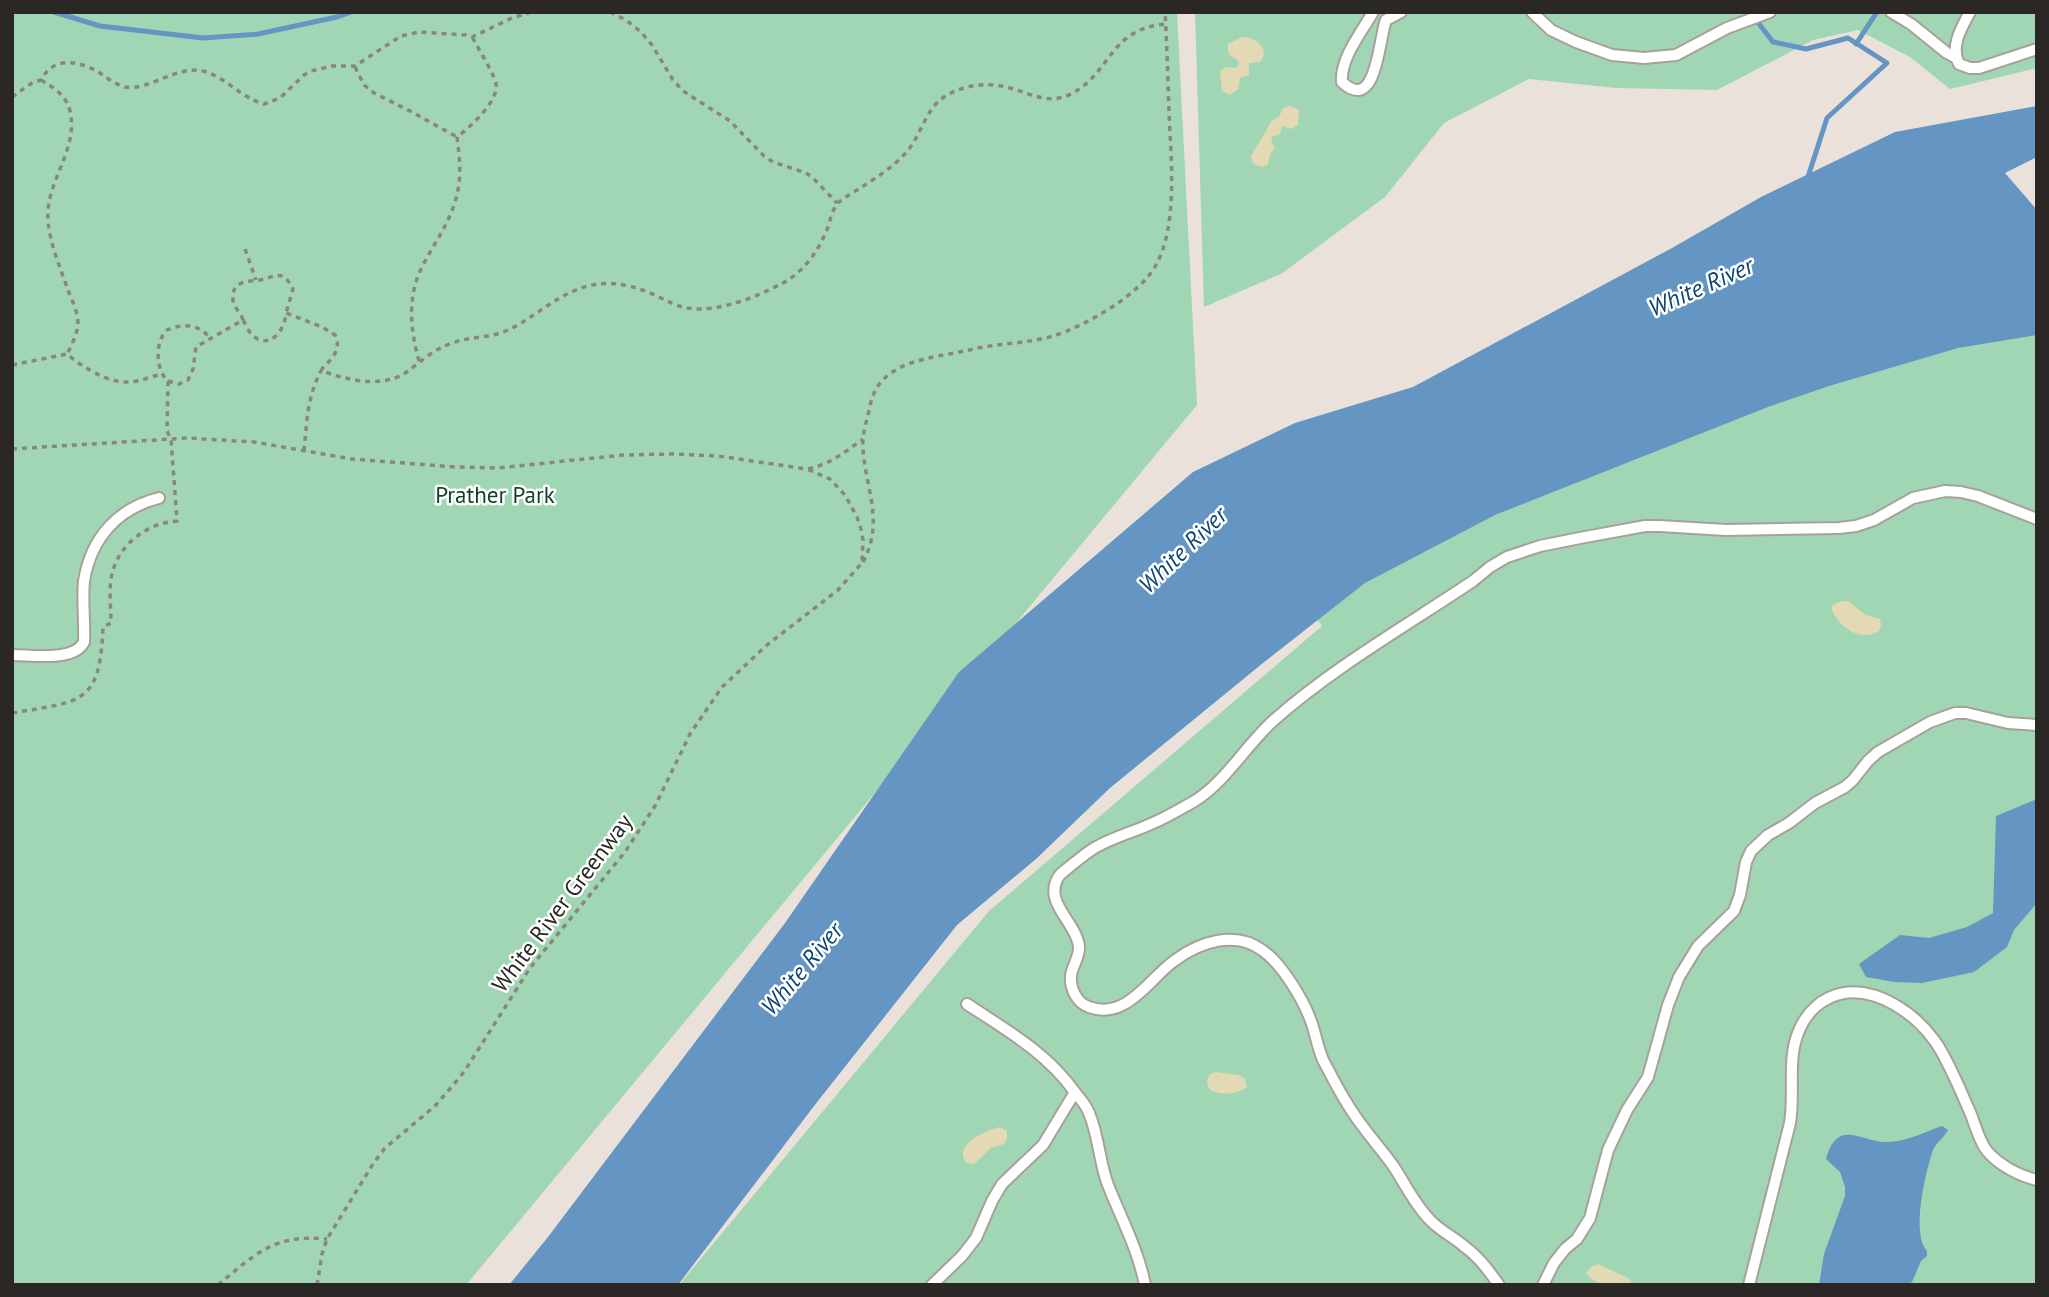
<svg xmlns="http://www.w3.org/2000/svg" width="2049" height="1297" viewBox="0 0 2049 1297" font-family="'PT Sans',sans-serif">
	<rect width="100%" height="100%" fill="#eae1da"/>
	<path fill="#a0d6b4" d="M12,12H1177L1197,405L466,1285H12Z
		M1195,12H2037V68L1950,89L1910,57L1858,30L1813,40L1717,90L1616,88L1529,79L1444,123L1385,197L1281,274L1204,307Z
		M2037,213V1285H679L989,911L1322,626L1296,592Z"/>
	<path fill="#e3d9b4" d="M1242,37C1256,37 1271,49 1260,62L1249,63V75L1240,78L1238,89L1230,95L1222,91L1220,71L1225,67L1236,68L1239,63C1233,54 1227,59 1228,44Z
		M1290,106L1299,110L1298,125L1291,129L1283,126L1279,135L1273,136L1271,141L1275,148L1270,154L1268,165L1262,167L1253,164L1251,156C1258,144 1265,134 1271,121L1279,117L1283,108Z
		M1843,601H1848L1866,615L1880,619L1881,625L1879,631C1860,643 1837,626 1831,607L1834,604Z
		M1215,1072L1239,1075L1245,1079L1247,1087C1235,1095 1225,1095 1212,1091C1206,1086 1206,1080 1210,1074Z
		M1000,1127L1007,1131V1139L1004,1144L991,1148L974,1164L966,1163C953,1144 985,1131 1000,1127Z
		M1598,1264L1628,1278L1631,1281V1285C1614,1285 1597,1289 1586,1273L1590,1268Z"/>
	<path fill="#6595c2" d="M2037,106V157L2005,173L2037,210V335L1958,348L1829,386L1768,407L1495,515L1365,583L1263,663L1110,788L1036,859L957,925L814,1106L678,1285H509L548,1237L785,923L959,672L1193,472L1295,423L1413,387L1672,248L1761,197L1895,132Z
		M2037,799V903L2014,930L2007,947L1974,972L1922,983L1894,982L1866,977L1859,964L1900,935L1929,938L1967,927L1993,913L1996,816Z
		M1942,1126L1948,1130C1944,1138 1934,1144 1932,1153C1925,1175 1911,1234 1927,1251V1256L1921,1261L1912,1282L1905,1285H1819L1824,1254L1845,1196V1187L1840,1172L1826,1159C1838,1116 1862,1144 1889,1142C1908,1141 1924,1132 1942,1126Z"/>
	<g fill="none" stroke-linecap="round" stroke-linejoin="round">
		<path stroke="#6595c2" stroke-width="5" d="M54,12L100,26L203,38L258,34L337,17L351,12
			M1750,12L1773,42L1806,49L1848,38L1887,63L1827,118L1807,180
			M1856,44L1877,12"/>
		<g stroke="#a8a099" stroke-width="14">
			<path id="lane" d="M1373,12C1362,32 1340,58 1342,82C1377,115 1379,37 1386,20L1401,12
				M1532,12L1551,30L1576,42L1612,55L1644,58L1676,55L1727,28L1770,12
				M1891,12L1911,24L1947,53L1956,58
				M1970,12C1961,28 1950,47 1959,64L1970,68H1979L2037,49
				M12,655C32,655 74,662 84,642C85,622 82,601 84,581C91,538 118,508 159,498
				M967,1004C1006,1030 1046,1052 1074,1091C1079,1098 1086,1104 1089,1113C1099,1136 1099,1162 1108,1185C1121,1218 1138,1249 1145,1285
				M932,1285L962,1256L976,1238L992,1201L1002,1184L1043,1145L1075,1092
				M1499,1285C1489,1271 1479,1257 1465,1247C1454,1237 1440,1231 1430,1220C1415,1205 1405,1184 1394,1167C1379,1146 1361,1127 1348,1105C1339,1091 1331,1075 1323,1060C1318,1049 1316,1036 1312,1024C1304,1000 1282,964 1262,950C1235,930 1199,942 1174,961C1150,978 1126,1021 1089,1007C1077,1003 1070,989 1071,976C1072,966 1080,957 1079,946C1076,922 1042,902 1059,876C1063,871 1070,867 1074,863C1082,857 1091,849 1100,845C1117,836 1136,831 1153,823C1167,817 1180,809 1193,802C1226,782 1245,746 1274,720C1334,667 1406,626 1473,581L1490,567L1507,557L1540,546L1580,538L1645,526H1660L1726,530L1839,528L1856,526L1874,520L1913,498L1945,491L1961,492L1978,496L2037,519
				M1543,1285L1554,1263L1565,1249L1577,1239L1590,1218L1608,1150L1627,1110L1648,1077L1668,1005L1679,977L1698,946L1734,911L1740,895L1746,862L1751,851L1768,835L1789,823L1815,803L1845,787L1853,780L1868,761L1878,752L1930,722L1955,713H1966L2008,723L2037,725
				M1749,1285L1790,1123C1795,1094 1787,1060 1798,1033C1806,1012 1822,997 1844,993C1879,988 1915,1014 1934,1040C1947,1057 1961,1092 1970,1112C1975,1124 1979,1141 1987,1151C1999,1165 2019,1176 2037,1180"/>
		</g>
		<path stroke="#8b8580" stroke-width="3.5" stroke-dasharray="5 5" stroke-linecap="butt" d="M610,12L626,20L641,32L652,45L673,80L683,91L730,121L764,156L773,162L806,173L812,177L837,203
			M355,67L364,85L374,93L410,111L457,137
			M41,80C54,88 66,95 70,111C79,150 45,182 48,220C50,246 61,269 69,293C73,302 78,313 78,324C77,334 72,345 67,354
			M12,97L32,83L41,80C53,57 76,60 97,71C106,77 114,84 125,87C150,91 176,65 203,71C226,77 241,98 264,104L280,98L304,75L311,71L332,66H355L401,36L419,32L466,35L472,37L512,18L531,12
			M245,249L256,280
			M243,320C241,313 234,308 233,300C231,280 248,282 260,280C277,276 283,269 293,289L286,313
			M419,361C410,329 407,295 423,265C434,244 448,225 455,202C462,180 460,160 457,137C470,127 499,101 496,84C494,73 478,49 473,38
			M12,365L67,354C82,367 108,383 128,382C139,382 150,377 161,374
			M168,381L179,384L188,380L193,369L196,347L243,320C246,325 248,331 252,335C270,351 285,330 286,313L322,327L335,335C342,350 332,358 322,369
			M12,449L187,438L254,442L352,459L455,467L498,468L623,455L672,454L718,456L807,469C829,465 845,452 863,439
			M304,451C307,421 307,396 322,369C329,375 338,376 346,378C366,383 391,384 408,371C420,362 432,351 447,345C466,336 489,339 508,330C532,319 551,300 576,290C604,278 631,284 657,296C667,301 676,306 687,308C718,313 756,297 783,283C805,271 819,250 828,227C830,220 833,208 838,203C844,197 853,193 860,188C878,177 896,165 909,149C922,132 926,109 944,97C964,84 989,82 1010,88C1032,94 1049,105 1071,94C1112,73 1108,29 1166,24
			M863,562C885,521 865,488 863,448C862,435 866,423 869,411C871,400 874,390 881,382C902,358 940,357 969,350C997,343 1026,344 1053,336C1085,326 1140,295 1156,265C1178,225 1171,158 1169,113C1168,80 1167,46 1165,12
			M12,713C82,701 100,705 103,627L111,623C111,609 109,593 111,579C116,546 146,523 177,521L171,439L167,431L168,381C155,370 155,341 167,330C183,323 199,324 210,338
			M218,1285C256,1253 275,1234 327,1239
			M317,1285L322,1254L327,1239L373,1164L385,1148L435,1106L448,1091L464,1072L530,968L625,852L655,806L690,734L722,687L767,645L838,590L862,563L863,540L861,529L857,517L845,495L830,479L807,469"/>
		<use href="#lane" stroke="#fff" stroke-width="10"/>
	</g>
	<g text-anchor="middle" stroke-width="5" stroke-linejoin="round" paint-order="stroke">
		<g font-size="23" fill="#114329" stroke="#fff">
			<text x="495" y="503">Prather Park</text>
		</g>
		<g font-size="23" fill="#2a2724" stroke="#fff">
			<text transform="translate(562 903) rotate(-53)" y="8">White River Greenway</text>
		</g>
		<g font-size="24" font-style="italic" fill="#0e4570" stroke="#fff">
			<text transform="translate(1701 287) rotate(-24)" y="8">White River</text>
			<text transform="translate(1183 550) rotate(-44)" y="8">White River</text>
			<text transform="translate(802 969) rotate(-50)" y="8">White River</text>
		</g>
	</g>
	<rect width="2049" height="1297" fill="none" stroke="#2a2724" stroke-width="28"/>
</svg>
